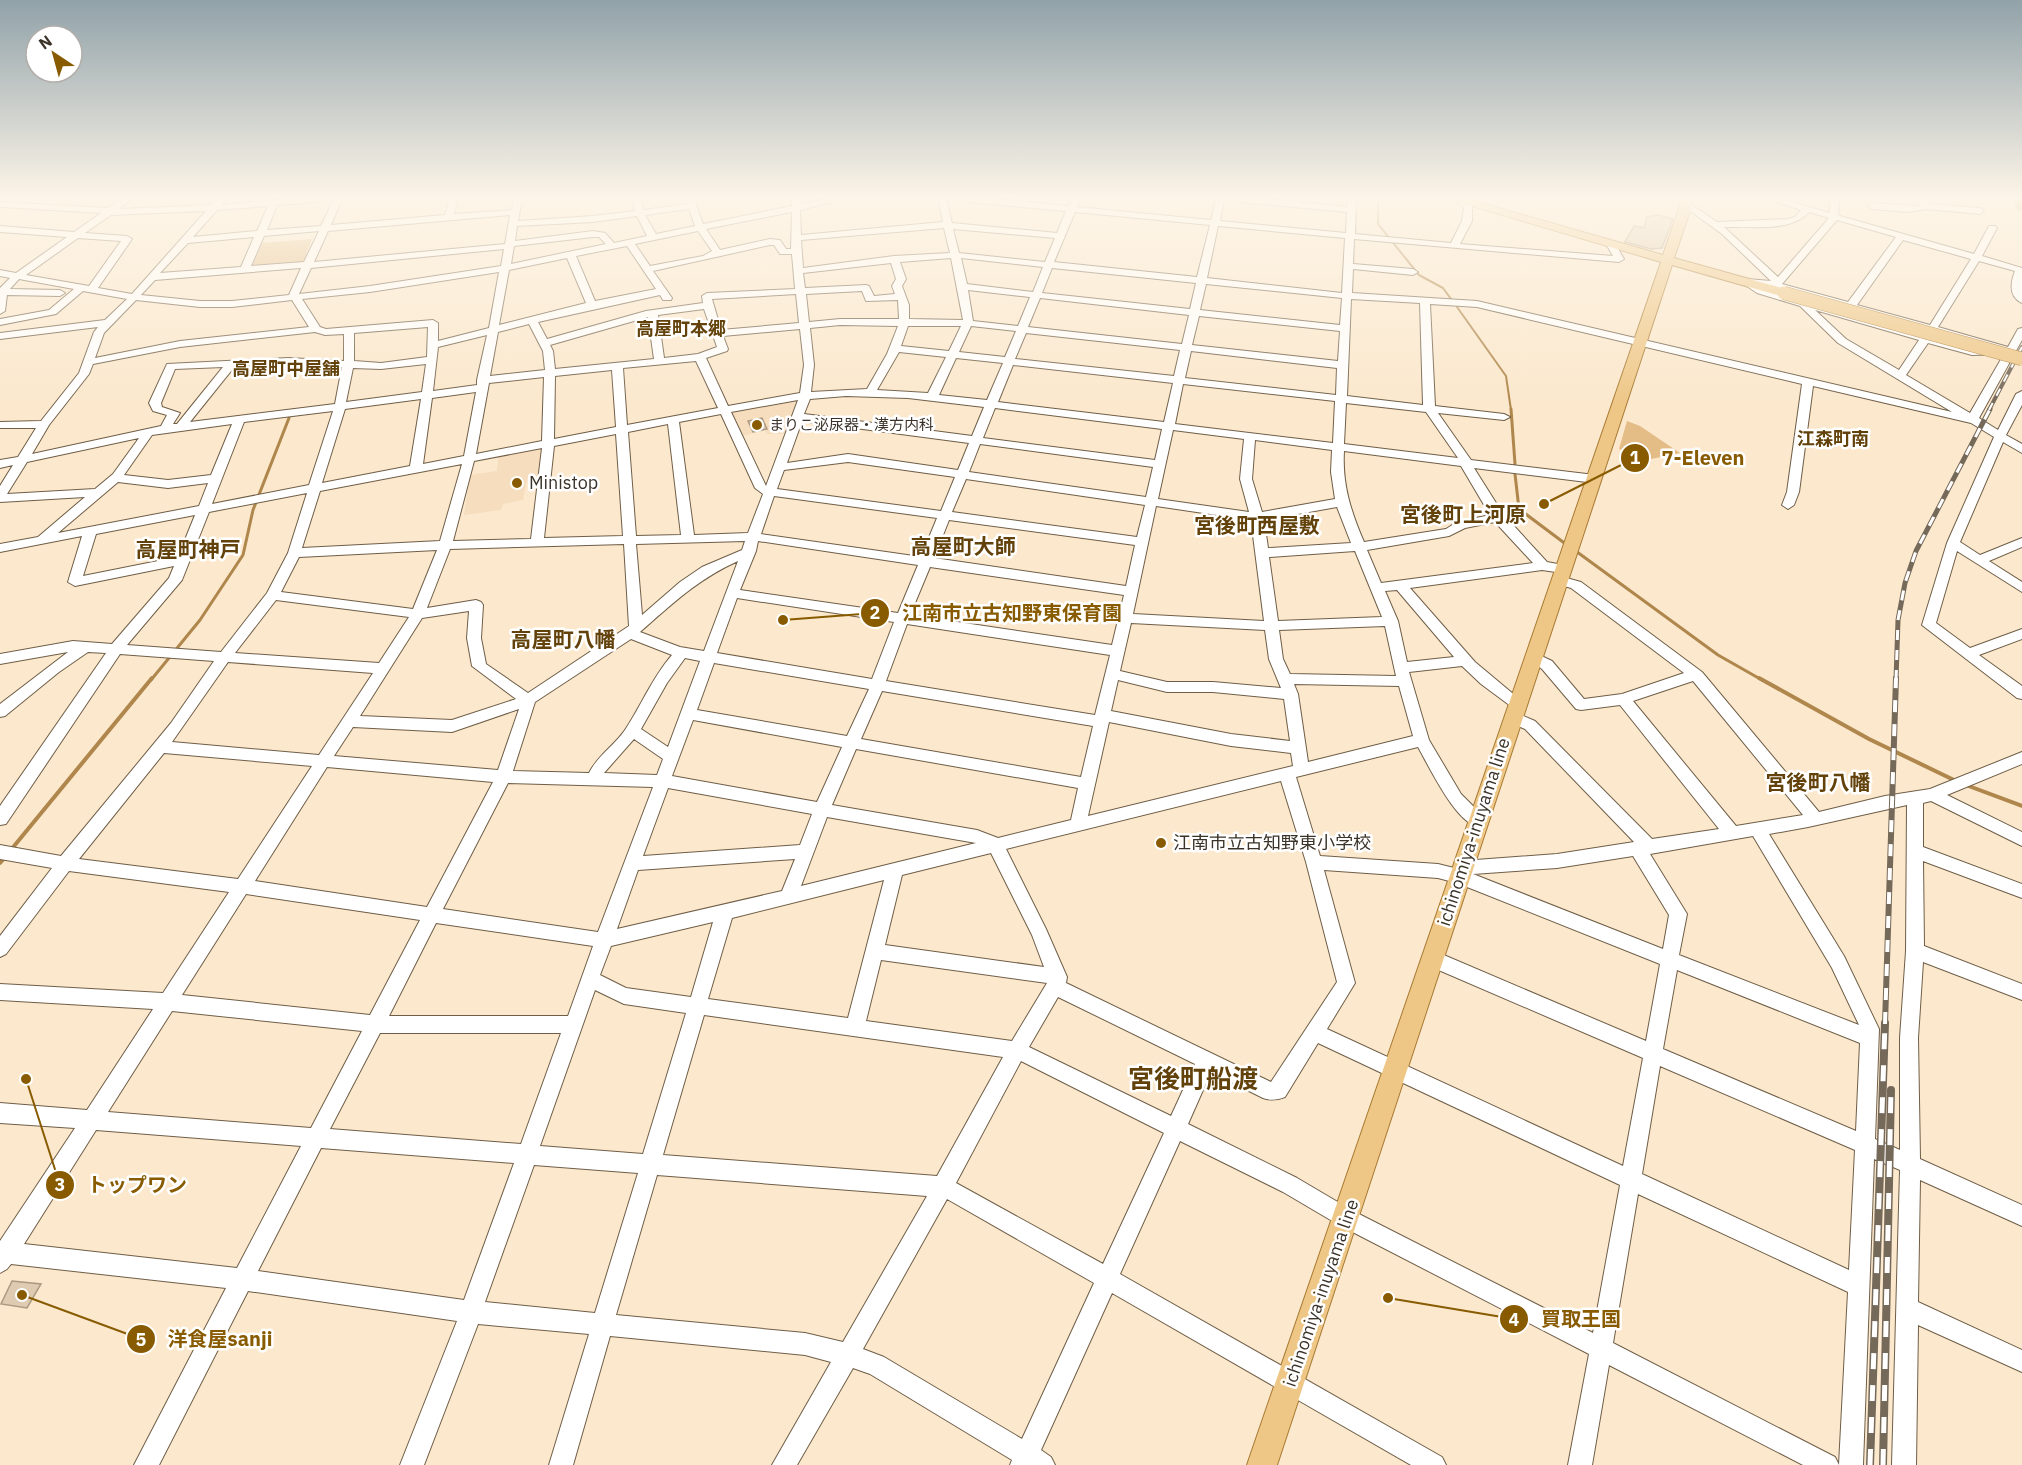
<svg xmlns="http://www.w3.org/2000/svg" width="2022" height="1465" viewBox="0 0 2022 1465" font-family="'IBM Plex Sans','Noto Sans JP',sans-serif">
	<rect width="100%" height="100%" fill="#fbe8cd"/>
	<path fill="#f6ddbd" d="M803,398L789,434H767L765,430L738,437L725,410Z
		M545,445L541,477L527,479L523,500L503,504L501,510L464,515L470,475L497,471L499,455Z"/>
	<path fill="#e3bc86" d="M312,239L303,263L252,267L262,243Z
		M1627,421L1640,426L1680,453L1651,459L1619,449Z"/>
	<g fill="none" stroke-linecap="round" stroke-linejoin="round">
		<path stroke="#af864b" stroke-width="2" d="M1378,199V224L1419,275L1443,288L1451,299
			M1457,307L1506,376L1511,410"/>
		<path stroke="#af864b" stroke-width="3" d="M1511,409L1515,464
			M1515,474L1519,509L1567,545
			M1573,549L1718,655L1762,680
			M151,680L200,620L243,555L253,510L289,418"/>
		<path stroke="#af864b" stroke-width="4" d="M1759,678L1869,739L1956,781
			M1966,785L2022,806
			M10,851L152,678
			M0,863L6,856"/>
		<path fill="#af864b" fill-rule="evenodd" d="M2013,199H2022V211L2017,210Z"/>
	</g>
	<path fill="#decbb1" stroke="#ac9a82" stroke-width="1.5" d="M1658,215L1673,219L1662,248L1651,249L1625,242L1634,226L1644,228L1647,217Z
		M762,418L767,429L753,432L748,421Z
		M12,1281L41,1284L27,1308L1,1304Z"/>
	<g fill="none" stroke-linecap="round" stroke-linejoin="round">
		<g stroke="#6f5e47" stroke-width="2">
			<path id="minor" d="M121,199H131L119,209L211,205L217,199H226L222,205L285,199H322L318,202L277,205L267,230L321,226L334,199H342L331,225L445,215L450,199H458L454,214L512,210L514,199H522L518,221L593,216L635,211L633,199H641L644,210L687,204L686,199H694L703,224L792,206V199H800V204L826,199H844L800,210L801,235L943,222L938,199H946L952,223L1057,233L1066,211L968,202L964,199H998L1069,206L1072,199H1080L1077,207L1211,220L1216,199H1224L1220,221L1346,233L1347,212L1239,202L1235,199H1268L1347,207L1348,199H1356L1355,234L1451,243L1462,221L1464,208L1458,202L1459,199H1467L1472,207V221L1460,244L1613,256L1606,244L1611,241L1614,242L1624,259L1619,262L1354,239L1353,264L1413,269L1418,272L1413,275L1353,269L1352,293L1477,301L1952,412L1838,343L1800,306L1757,293L1744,284L1742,282L1747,279L1771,281L1722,234L1682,205L1689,203L1717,222L1788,219L1795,217L1801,210L1768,199H1782L1829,213L1831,199H1839L1838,214L1840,216L1974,254L1989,226H1995L1997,228L1982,256L2022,268V303C2009,297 2010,284 2015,271L1979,261L1938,327L2008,347L2018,329L2022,328V340L1979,418L1998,430L2016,394L2022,391V405L2006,435L2022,444V453L2003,442L1960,542L1980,555L2022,538V547L1989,561L2022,582V592L1957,551L1936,623L1970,648L2022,629V639L1979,655L2022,686V699L2017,698L1922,625L1947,543L1994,437L1971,423L1813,386L1799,492L1794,505L1788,509L1782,505L1787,492L1802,384L1477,307L1430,304L1435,406L1504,414L1510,417L1504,420L1438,413L1471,460L1595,475L1601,479L1595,483L1474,468L1503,514L1547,562L1568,566L1570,569L1563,573L1542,570L1410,588L1475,662L1524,703L1522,707H1512L1481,684L1462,666L1409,672L1429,740L1461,794L1483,816L1485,821L1483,826C1460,833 1428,764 1418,747L1296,777L1320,856L1438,864L1454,868L1456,863L1462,861L1557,854L1634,842L1525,729L1507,721L1505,717L1507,713L1512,711L1535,721L1652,839L1719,829L1620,705L1581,710L1576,709L1542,669L1526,657L1528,653L1533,652L1552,661L1584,699L1622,694L1684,673L1571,588L1554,583L1552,580L1559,576L1581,582L1702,672L1819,812L1885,796L1930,789L2022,752V764L1947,795L2022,832V846L1931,801L1923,803V847L2022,884V898L1923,861L1924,946L2022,984V1000L1923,962L1918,1038L1920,1159L2022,1205V1226L1920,1180L1918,1302L2022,1350V1372L1918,1325L1916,1465H1892L1900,1170L1874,1159L1863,1465H1839L1848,1292L1638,1194L1613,1343L1835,1457L1839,1465H1803L1609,1365L1592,1465H1568L1589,1354L1339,1225L1283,1192L1180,1141L1120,1274L1442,1457L1446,1465H1411L1112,1293L1041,1450L1051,1457L1055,1465H1010L1012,1460L870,1374L853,1368L797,1465H772L831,1362L805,1355L610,1336L573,1465H549L589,1334L478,1324L424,1465H400L457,1321L248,1291L159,1465H134L226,1288L11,1264L7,1269L0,1273V1241L75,1128L0,1123V1103L87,1110L153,1009L0,1000V984L163,993L229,892L69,871L6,954L0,957V936L52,868L0,859V845L61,856L171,723L214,661L120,654L6,824L0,825V806L106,653L88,652L59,672L5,716L0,717V704L68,652L0,664V654L73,641L112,644L169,578L174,566L75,586L68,582L82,536L0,552V544L38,537L85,497L0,502V486L13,465L0,468V460L18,457L36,428H0V422L41,421L79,373L94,332L98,327L0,339V333L105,320L127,299L83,291L56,314L0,325V319L49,310L74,289L19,279L10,289L60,290L65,293L60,296L7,295L5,311L0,314V288L10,278L0,276V270L16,273L67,237L0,232V226L74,232L101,213L3,207L0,206V202L108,208ZM268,206L257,231L193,237L217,210ZM689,209L695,226L656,234L645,215ZM206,211L132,294L98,288L132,239L127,236L85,233L111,215ZM792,212L791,249H786L780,240L770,239L720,250L706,229ZM1075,212L1210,225L1197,277L1054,262ZM1809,212L1829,218L1778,277L1724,227C1750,226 1790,233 1809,212ZM510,215L505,244L314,262L328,231ZM637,216L647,236L614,243L605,233L593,231L515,241L517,226L593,222ZM1837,220L1896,237L1848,302L1782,284ZM1218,226L1345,238L1342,293L1207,278ZM944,228L950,253L894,256L803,268L801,240ZM953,229L1055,238L1045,262L959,253ZM319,231L304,262L251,266L264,236ZM698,231L712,251L703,256L650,266L635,244ZM254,237L241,267L160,273L188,243ZM593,237H599L606,244L511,264L514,246ZM78,238L121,241L89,286L26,275ZM1903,240L1971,259L1930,325L1857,305ZM770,245H774L780,254H792L795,289L707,293L702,296L703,303L646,311L547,339L538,322L660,295L663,300H671L672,298L653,271ZM627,246L656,289L595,301L576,256ZM504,249L501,266L370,286L299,294L311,268ZM567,258L586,303L499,325L509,270ZM951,258L963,320L909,319V305L902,286L906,279L900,262ZM961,258L1043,267L1033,292L967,284ZM891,263L896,279L892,286L895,294L874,296L869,286L866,285L805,288L803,273ZM301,268L289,295L232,301H200L141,295L155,280ZM1052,268L1196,283L1190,309L1042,293ZM499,272L489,328L438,341V323L433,320L326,329L320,327L302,299L370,292ZM1206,284L1342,298L1340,325L1200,310ZM1758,285H1764L1926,330L1923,335L1763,289ZM968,290L1030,297L1018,326L973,321ZM862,291L866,301L898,300L899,319H840L809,322L806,294ZM796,294L799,323L721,330L712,299ZM1040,298L1189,315L1182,344L1028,327ZM1351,299L1420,303L1423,405L1347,396ZM136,300L200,307H232L292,300L309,327L180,341L95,358L104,333ZM704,309L717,347L698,354L664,358L658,315ZM1815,310L1919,340L1899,370L1846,339ZM1199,316L1340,331L1338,361L1192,345ZM648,317L654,359L555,369L553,351L550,345ZM529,324L543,351L545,370L490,376L498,332ZM840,325L898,326L887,354L867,389L811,392L814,365L810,328ZM908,326H961L949,351L901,346ZM971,326L1016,331L1005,357L959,352ZM428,327L427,357L381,363L354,361V333ZM800,329L804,365L800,393L728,406L706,358L727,351L728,349L723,336ZM315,332L325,335L344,334V361L288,358L167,364L149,403L153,411L167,415L161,426L32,454L49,425L89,374L93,364L180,347ZM1026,333L1180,350L1174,376L1015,359ZM1935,333L1990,348L1972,349L1932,337ZM487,335L477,380V385L433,391L438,347ZM1928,343L1972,355L2004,354L1970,413L1906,375ZM1191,351L1337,368L1336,395L1185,378ZM899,352L946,357L928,393L877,390ZM956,358L1003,363L987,400L939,395ZM696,361L718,408L627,425L623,368ZM288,364L342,367L335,404L190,422L235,366ZM426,364L422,392L346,402L353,368L381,369ZM1013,365L1173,383L1164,422L998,402ZM223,367L177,424H173L180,413L162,407L161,403L175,369ZM612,370L616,427L554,439L555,376ZM544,377L542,441L476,454L489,383ZM1183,384L1335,401L1333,443L1175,424ZM476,392L464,456L423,464L432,398ZM846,396L908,398L984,407L972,436L804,414L810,399ZM421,399L410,466L322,483L345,409ZM798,400L766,486L731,412ZM1346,403L1426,412L1458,458L1344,444ZM995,408L1162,429L1155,460L983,438ZM333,411L309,485L212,504L244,422ZM721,414L755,488L763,494L748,533L694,535L679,422ZM802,421L969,443L958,470L848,454L787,463ZM232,424L211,475L168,480L124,475L152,435ZM668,424L681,535L636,536L628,432ZM1173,430L1244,439L1240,479L1249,512L1158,499ZM616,434L623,536L544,538L554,446ZM139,438L113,474L95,489L7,494L27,462ZM1255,440L1332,450L1331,472L1335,499L1262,512L1252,479ZM980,444L1153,467L1146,497L969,472ZM542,448L531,539L453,541L474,461ZM1344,451L1461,466L1490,515L1457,522L1446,529L1364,542C1351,512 1342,484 1344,451ZM848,462L955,477L941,511L777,489L784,470ZM462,464L440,541L302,548L320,491ZM966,479L1145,505L1137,537L952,512ZM118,482L168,488L208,483L199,506L58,533ZM307,493L288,553L267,593L221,652L127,645L182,580L209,512ZM774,496L937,518L921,557L761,534ZM1156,506L1251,520L1264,621L1133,614ZM1337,507L1351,543L1268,548L1264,520ZM195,515L178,557L83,576L96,534ZM949,520L1135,545L1126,586L934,558ZM1495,522L1533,563L1381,583L1367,550L1449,536L1465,528ZM745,541L742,550L702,567L680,582L642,615L636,544ZM758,541L918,565L898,613L740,590L756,551ZM624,544L629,626L528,693L486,664L481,638L483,605L481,602L476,600L427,608L450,549ZM437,550L413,609L281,592L299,557ZM1355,551L1382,617L1278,621L1269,557ZM738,561L704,651L680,647L640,632C672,604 698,579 738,561ZM930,567L1124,595L1112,645L910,615ZM1397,590L1454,657L1407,662L1398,621L1385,591ZM737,598L894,622L872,679L717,653ZM276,600L409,617L379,663L235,653ZM469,611L467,638L472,666L516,699L452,720L360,716L422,618ZM1131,623L1265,630L1269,659L1281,688L1213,682H1167L1120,671ZM907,624L1110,655L1095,715L886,681ZM1385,626L1396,676L1290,674L1283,659L1279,630ZM631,639L672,655C652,678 641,706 625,730C614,746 598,755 589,773L513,771L535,702ZM685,658L700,661L668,747L641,729L667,683ZM228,662L373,673L319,755L172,742ZM714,663L869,689L847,736L697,710ZM1118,680L1167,692H1213L1284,699L1290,741L1231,734L1111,711ZM1693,681L1803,815L1736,826L1633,701ZM1294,684L1399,686L1413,736L1308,762L1298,694ZM882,691L1093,726L1081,777L861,739ZM519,709L498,770L334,756L353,727L452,732ZM693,720L842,747L817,802L672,776ZM1109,722L1231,746L1291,753L1293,766L1088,816ZM634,739L663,759L657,775L604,773ZM856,749L1078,788L1071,820L998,838L977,830L832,805ZM164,753L312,766L238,879L79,859ZM327,767L493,782L427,907L255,881ZM1281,781L1306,862L1337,982L1271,1082L1066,983L1067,977L1046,929L1006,849ZM508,783L653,787L598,932L443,909ZM668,788L812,814L800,845L643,856ZM1907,805L1906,951L1900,1038V1150L1875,1139L1879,1029L1844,956L1769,834L1808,827ZM827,817L976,843L801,886ZM1753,836L1832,968L1859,1025L1679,955L1687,914L1650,854ZM991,853L1032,935L1044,967L885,945L902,875ZM1633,856L1669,915L1663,949L1473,874L1557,868ZM795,859L782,891L617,929L638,870ZM1324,870L1438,878L1457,883L1660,964L1646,1041L1439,953L1433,951L1427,953L1424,959L1427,965L1643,1058L1623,1166L1327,1029L1355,983ZM884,880L848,1018L708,999L732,918ZM246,894L420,920L370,1015L182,995ZM713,922L691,997L626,988L600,975L611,946ZM436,923L593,946L568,1016H389ZM881,960L1047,983L1012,1041L866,1021ZM1677,970L1860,1043L1856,1131L1663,1049ZM595,990L624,1004L686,1013L643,1154L540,1146ZM1058,997L1195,1064L1171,1116L1029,1047ZM172,1011L362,1031L311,1128L108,1112ZM704,1015L1003,1057L937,1176L663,1155ZM380,1033H561L521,1144L330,1129ZM1318,1043L1620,1185L1593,1333L1353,1211L1297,1178L1188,1124L1211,1072L1263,1098C1271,1101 1277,1100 1285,1097ZM1021,1061L1164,1133L1103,1264L956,1183ZM1660,1066L1855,1150L1849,1270L1642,1174ZM96,1130L301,1146L237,1268L24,1244ZM321,1148L514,1163L464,1300L258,1271ZM534,1165L638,1173L595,1313L485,1302ZM657,1175L927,1196L843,1342L805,1333L616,1315ZM947,1199L1094,1283L1022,1439L884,1357L863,1349Z
				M1918,199H1927L1929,204L1980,208L1984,211L1980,214L1927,209L1908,212L1872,209L1868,206L1872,203L1916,206L1921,205Z"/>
		</g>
		<g stroke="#a87a32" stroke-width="2">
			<path id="major" d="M1448,199H1467L1663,255L1682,199H1694L1674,258L1789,290L1790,293L1784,297L1672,265L1277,1465H1247L1661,262Z"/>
		</g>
		<use href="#minor" fill="#fff" fill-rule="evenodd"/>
		<use href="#major" fill="#eec787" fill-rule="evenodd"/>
		<g stroke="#75695a" stroke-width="4">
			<path id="rail-far3" d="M1989,410L2022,347"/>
		</g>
		<g stroke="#75695a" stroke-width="5">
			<path id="rail-far2" d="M1896,680L1898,620L1905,583L1916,551L1990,409"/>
		</g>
		<g stroke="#75695a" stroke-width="6">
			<path id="rail-far1" d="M1885,1024L1896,678"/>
		</g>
		<g stroke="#75695a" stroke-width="8">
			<path id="rail" d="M1870,1465L1885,1023
				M1883,1465L1891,1090"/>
		</g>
		<use href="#rail-far3" stroke="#fff" stroke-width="2" stroke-dasharray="8" stroke-linecap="butt"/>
		<use href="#rail-far2" stroke="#fff" stroke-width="3" stroke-dasharray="10" stroke-linecap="butt"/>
		<use href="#rail-far1" stroke="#fff" stroke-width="4" stroke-dasharray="12" stroke-linecap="butt"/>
		<use href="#rail" stroke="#fff" stroke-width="5" stroke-dasharray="16" stroke-linecap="butt"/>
		<g stroke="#a87a32" stroke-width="14" stroke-linecap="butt">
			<path id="major-bridge" d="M1784,293L2022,359"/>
		</g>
		<use href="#major-bridge" stroke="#eec787" stroke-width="13"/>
	</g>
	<linearGradient id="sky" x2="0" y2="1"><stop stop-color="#91a2a9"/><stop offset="0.49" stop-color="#fdf5e8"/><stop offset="1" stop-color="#fdf5e8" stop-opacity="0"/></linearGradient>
	<rect width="2022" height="404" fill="url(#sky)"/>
	<g fill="#895b00" stroke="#fff" stroke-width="2">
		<circle cx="757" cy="425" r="6"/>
		<circle cx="517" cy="483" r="6"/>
		<circle cx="1161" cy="843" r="6"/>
	</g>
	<g text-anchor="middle" stroke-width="5" stroke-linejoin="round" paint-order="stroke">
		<g font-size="15" fill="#3b3329" stroke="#fff" text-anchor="start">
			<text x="769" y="430">まりこ泌尿器・漢方内科</text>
		</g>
		<g font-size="18" font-weight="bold" fill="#62420a" stroke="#fff">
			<text x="681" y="335">高屋町本郷</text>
			<text x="286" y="375">高屋町中屋舗</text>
			<text x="1833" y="445">江森町南</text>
		</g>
		<g font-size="18" fill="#3b3329" stroke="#fff" text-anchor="start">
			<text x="529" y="489">Ministop</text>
			<text x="1173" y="849">江南市立古知野東小学校</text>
		</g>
		<g font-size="18" fill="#3b3329" stroke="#fff">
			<text transform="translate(1474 832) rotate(-72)" y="6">ichinomiya-inuyama line</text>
			<text transform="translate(1321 1293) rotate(-71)" y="6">ichinomiya-inuyama line</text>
		</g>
		<g font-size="21" font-weight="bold" fill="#62420a" stroke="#fff">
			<text x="1463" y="522">宮後町上河原</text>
			<text x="1257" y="533">宮後町西屋敷</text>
			<text x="963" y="554">高屋町大師</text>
			<text x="188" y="557">高屋町神戸</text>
			<text x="563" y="647">高屋町八幡</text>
			<text x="1818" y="790">宮後町八幡</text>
		</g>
		<g font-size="26" font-weight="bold" fill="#62420a" stroke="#fff">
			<text x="1193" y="1088">宮後町船渡</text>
		</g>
	</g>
	<path fill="none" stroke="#895b00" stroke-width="2" d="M1544 504L1635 458M783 620L875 613M26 1079L60 1185M1388 1298L1514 1319M22 1295L141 1339"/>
	<g fill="#895b00" stroke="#fff" stroke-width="2">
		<circle cx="1544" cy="504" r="6"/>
		<circle cx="783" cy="620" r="6"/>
		<circle cx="26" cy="1079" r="6"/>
		<circle cx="1388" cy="1298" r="6"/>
		<circle cx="22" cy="1295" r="6"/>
		<circle cx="1635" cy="458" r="15"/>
		<circle cx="875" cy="613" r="15"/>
		<circle cx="60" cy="1185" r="15"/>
		<circle cx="1514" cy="1319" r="15"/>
		<circle cx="141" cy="1339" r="15"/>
	</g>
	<g font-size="18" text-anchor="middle" font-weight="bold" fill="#fff">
		<text x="1635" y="464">1</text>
		<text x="875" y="619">2</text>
		<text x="60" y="1191">3</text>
		<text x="1514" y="1326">4</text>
		<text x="141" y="1346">5</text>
	</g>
	<g font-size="20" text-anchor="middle" font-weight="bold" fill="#895b00" stroke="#fff" stroke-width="5" stroke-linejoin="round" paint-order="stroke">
		<text x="1703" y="465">7-Eleven</text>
		<text x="1012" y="620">江南市立古知野東保育園</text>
		<text x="137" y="1192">トップワン</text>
		<text x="1581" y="1326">買取王国</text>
		<text x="220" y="1346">洋食屋sanji</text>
	</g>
	<g transform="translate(54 54) rotate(324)"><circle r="28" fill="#ffffff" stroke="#b1ada9" stroke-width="1.5"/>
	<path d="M0-4.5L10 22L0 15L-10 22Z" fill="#895b00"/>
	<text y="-9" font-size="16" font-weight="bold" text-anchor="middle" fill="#3b3329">N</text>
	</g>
</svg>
